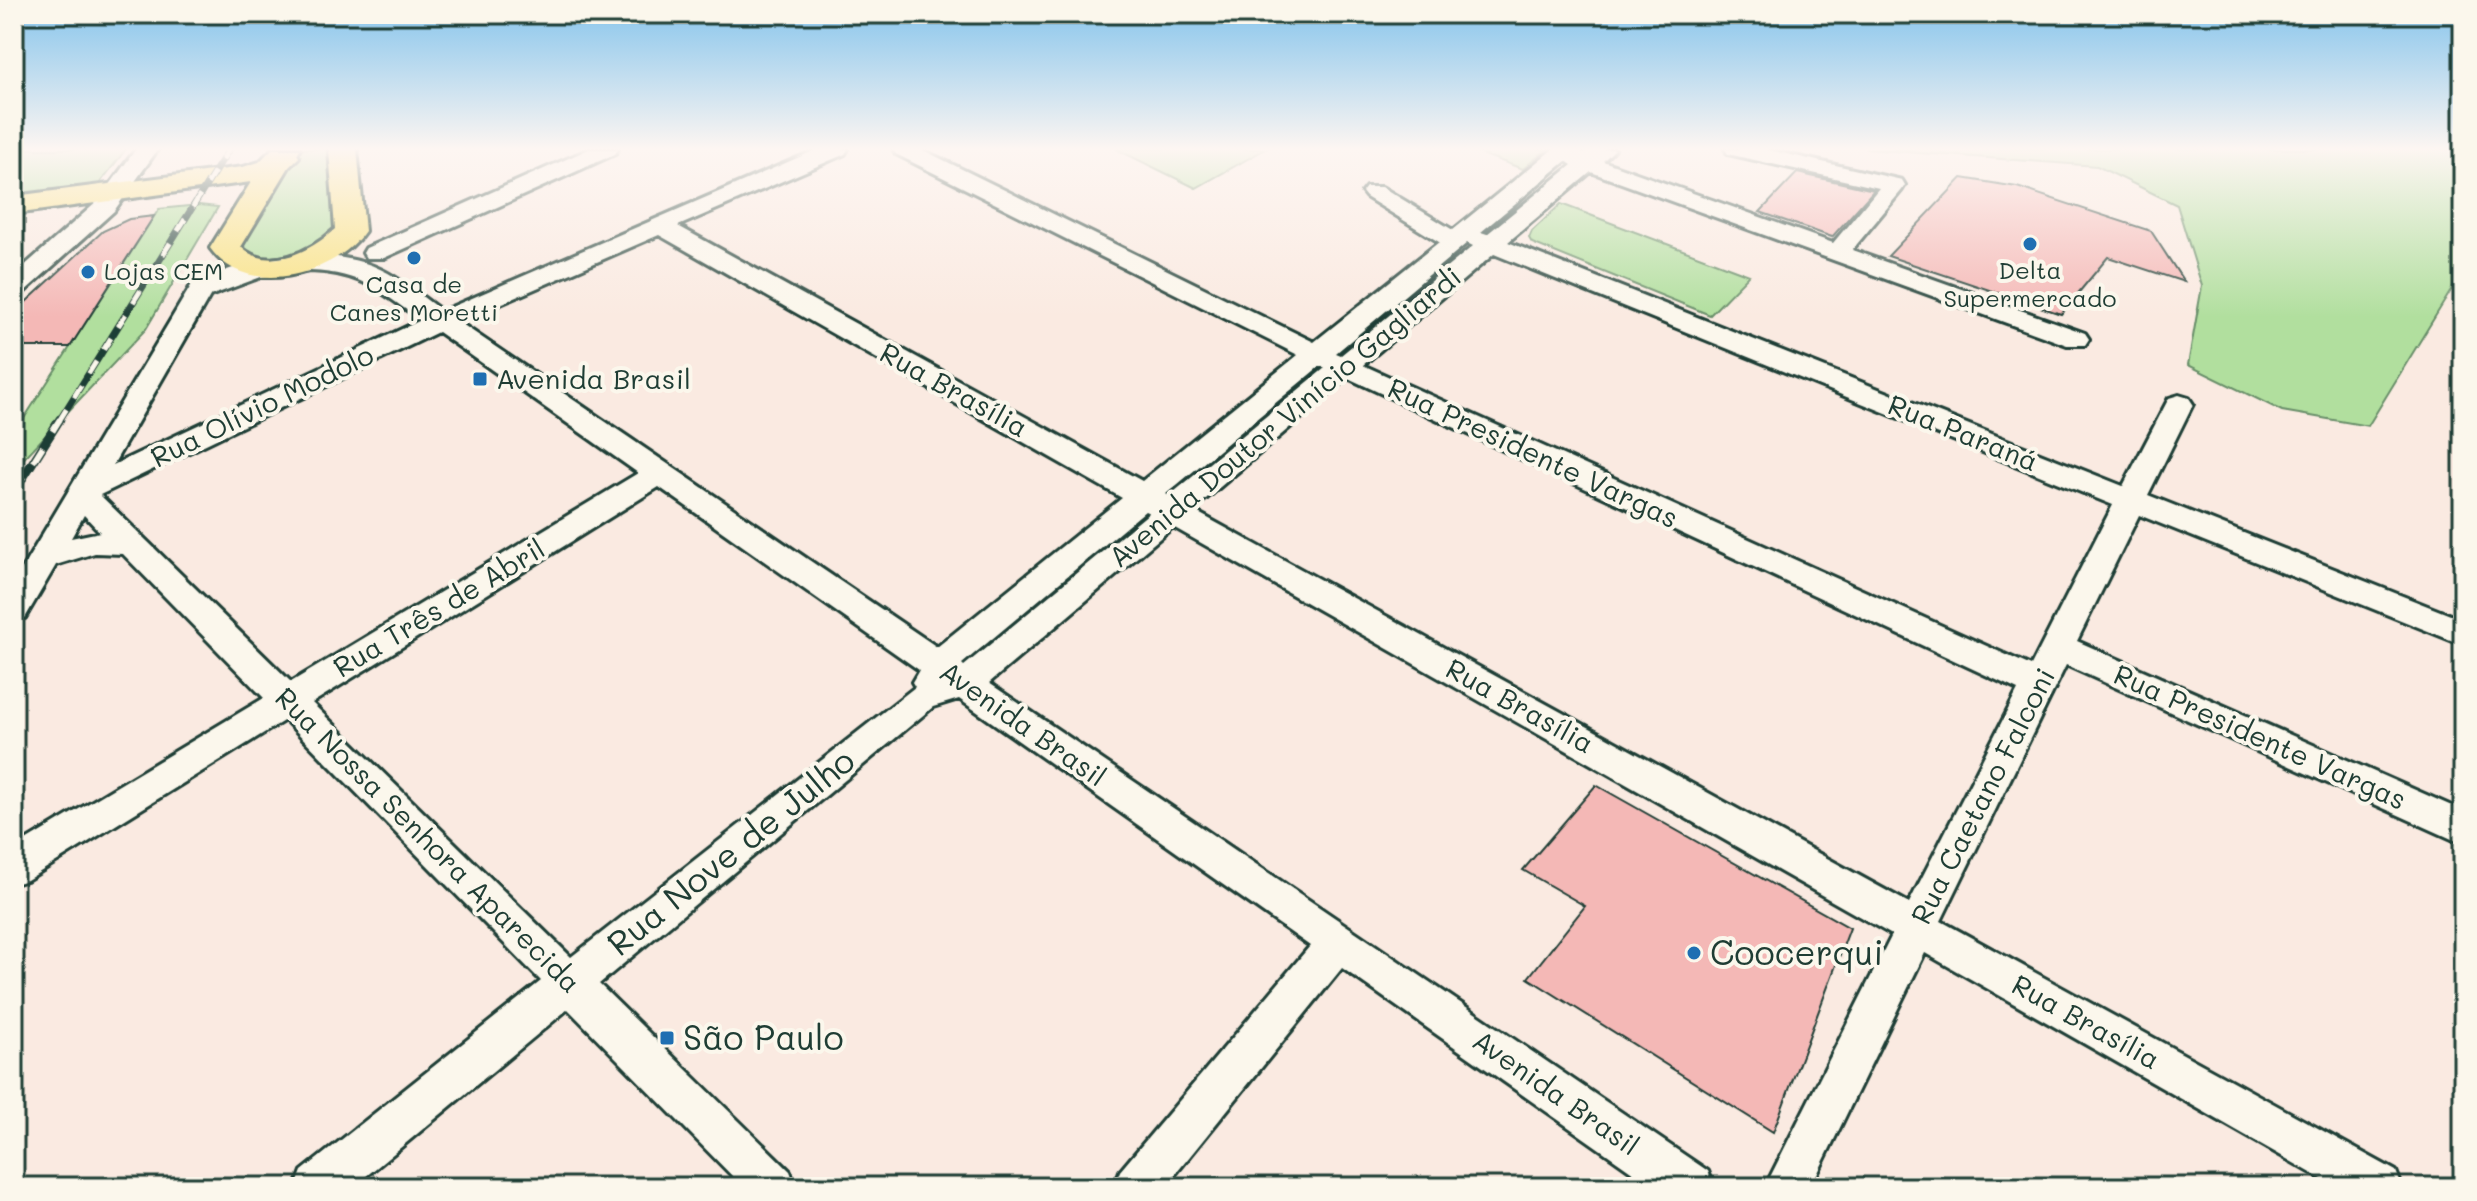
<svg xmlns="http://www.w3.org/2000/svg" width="2477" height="1201" viewBox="0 0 2477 1201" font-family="Mali,sans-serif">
	<rect width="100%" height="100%" fill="#faeae1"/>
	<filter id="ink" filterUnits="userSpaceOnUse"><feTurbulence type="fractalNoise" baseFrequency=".0125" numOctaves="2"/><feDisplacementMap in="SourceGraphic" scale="16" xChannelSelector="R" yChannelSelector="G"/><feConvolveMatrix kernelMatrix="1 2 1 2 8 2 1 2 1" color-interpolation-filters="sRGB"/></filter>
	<g filter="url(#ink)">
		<path fill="#b1df9e" stroke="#688e69" stroke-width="2" d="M14,149H126L96,188L14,198Z
			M294,149H335L339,232L294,259L251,260L237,243Z
			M1116,149H1265L1196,188Z
			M1468,149H1547L1523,169Z
			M1865,149H2463V271L2368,426L2282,411L2188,365L2202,286L2177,205L2097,166Z
			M1561,204L1749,275L1710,315L1532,243L1529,238L1532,231Z
			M199,205L218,207L146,329L14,469V434L159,209Z"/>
		<path fill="#f4b8b6" stroke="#1f3d34" stroke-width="2" d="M1797,173L1874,190L1832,237L1760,212Z
			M1962,178L2017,187L2151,231L2184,282L2108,257L2061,314L1888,256Z
			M154,216L70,347H14V313L103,231L129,219Z
			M1596,785L1850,928L1773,1132L1528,978L1585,906L1523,870Z"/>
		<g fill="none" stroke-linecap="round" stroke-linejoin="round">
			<g stroke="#1f3d34" stroke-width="6">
				<path id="minor" d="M136,149H158L114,211L23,293L14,296V275L98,201Z
					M589,149H618L615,154L384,258H366L363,253L366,248Z
					M818,149H848L845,154L678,226L1142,481L1298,355L896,154L893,149H921L1314,342L1439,242L1366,197L1362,192L1366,187H1382L1453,230L1553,149H1578L1584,154L1591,149H1615L1603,161L1833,243L1879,188L1728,154L1725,149H1765L1902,180L1905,185L1902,190L1852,250L2085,333L2089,339L2085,345H2067L1591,172L1508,242L2123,486L2169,398L2179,395L2189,398L2193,404L2148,495L2463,620V645L2139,515L2077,641L2463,811V844L2066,665L1941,921L2396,1171L2402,1187H2336L1925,953L1811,1187H1765L1892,935L1173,527L989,683L1708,1171L1714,1187H1654L1342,968L1165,1187H1114L1120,1171L1310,946L959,699L933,707L599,984L790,1171L796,1187H743L568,1009L353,1187H296L302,1171L541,981L285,720L27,880L14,884V848L264,698L123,554L95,553L56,565L25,618L14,622V582L201,269L210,267L221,272C269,255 333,247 380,269C402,279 422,297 442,311ZM1566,161L1572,165L1487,234L1481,232ZM659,235L1122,498L937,647L459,322ZM1467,243L1473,246L1341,355L1336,353ZM1494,254L2113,505L2031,666L1363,365ZM310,271C363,273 379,291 421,320L113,465L210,296L261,277ZM438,332L638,473L291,682L100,495ZM1320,366L1325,368L1169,496L1166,494ZM1348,378L2018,690L1909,903L1193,510ZM659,487L919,670L912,682L915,687L571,957L312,703ZM1145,511L1149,513L964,666L962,664ZM84,515L100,532L71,538Z"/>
			</g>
			<g stroke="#1f3d34" stroke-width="6">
				<path id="major" d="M272,149H300L297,154L299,157L289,167L241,247C269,273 311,251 335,229L329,149H357L365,231C334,276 245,299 210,248L251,182L14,214V196L243,167L259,162Z"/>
			</g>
			<use href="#minor" fill="#fbf7ec" fill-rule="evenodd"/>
			<use href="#major" fill="#f8e281" fill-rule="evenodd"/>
			<g stroke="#1f3d34" stroke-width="7">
				<path id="rail-far1" d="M59,421L229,149"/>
			</g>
			<g stroke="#1f3d34" stroke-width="9">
				<path id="rail" d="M14,492L60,419"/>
			</g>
			<use href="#rail-far1" stroke="#fbf7ec" stroke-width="5" stroke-dasharray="14" stroke-linecap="butt"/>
			<use href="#rail" stroke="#fbf7ec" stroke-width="6" stroke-dasharray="18" stroke-linecap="butt"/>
		</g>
	</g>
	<linearGradient id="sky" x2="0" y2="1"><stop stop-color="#85c4ec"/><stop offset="0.47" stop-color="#fdf6f2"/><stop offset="1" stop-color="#fdf6f2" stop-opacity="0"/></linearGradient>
	<rect width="2477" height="317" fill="url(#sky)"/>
	<g fill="#1f6fb2" stroke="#fbf7ec" stroke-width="3">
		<circle cx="2030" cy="244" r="8"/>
		<circle cx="414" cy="258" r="8"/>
		<circle cx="88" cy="272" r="8"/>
		<rect x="472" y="371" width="16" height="16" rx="4"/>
		<circle cx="1694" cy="953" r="8"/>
		<rect x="659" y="1030" width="16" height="16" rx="4"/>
	</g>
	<g text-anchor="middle" stroke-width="8" stroke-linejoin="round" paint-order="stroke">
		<g font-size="24" fill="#1f3d34" stroke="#fbf7ec">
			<text x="2030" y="279">Delta<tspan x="2030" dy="28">Supermercado</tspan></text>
			<text x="104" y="280" text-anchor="start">Lojas CEM</text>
			<text x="414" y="293">Casa de<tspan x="414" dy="28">Canes Moretti</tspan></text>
		</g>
		<g font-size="28" fill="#1f3d34" stroke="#fbf7ec" text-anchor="start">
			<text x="496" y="389">Avenida Brasil</text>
		</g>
		<g font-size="28" fill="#1f3d34" stroke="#fbf7ec">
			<text transform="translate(954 390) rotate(29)" y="10">Rua Brasília</text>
			<text transform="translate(262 406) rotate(-26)" y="10">Rua Olívio Modolo</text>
			<text transform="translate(1285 417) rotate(-40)" y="10">Avenida Doutor Vinício Gagliardi</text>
			<text transform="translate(1963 433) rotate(22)" y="10">Rua Paraná</text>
			<text transform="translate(1533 453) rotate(25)" y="10">Rua Presidente Vargas</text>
			<text transform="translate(439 608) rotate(-31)" y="10">Rua Três de Abril</text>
			<text transform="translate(1520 706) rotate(29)" y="10">Rua Brasília</text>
			<text transform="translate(1023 724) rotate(35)" y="10">Avenida Brasil</text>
			<text transform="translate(2260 737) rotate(24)" y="10">Rua Presidente Vargas</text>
			<text transform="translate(1983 796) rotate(-63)" y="10">Rua Caetano Falconi</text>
			<text transform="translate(428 840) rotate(45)" y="10">Rua Nossa Senhora Aparecida</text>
			<text transform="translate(2086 1022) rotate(29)" y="10">Rua Brasília</text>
			<text transform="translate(1556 1093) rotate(35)" y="10">Avenida Brasil</text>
		</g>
		<g font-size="34" fill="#1f3d34" stroke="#fbf7ec">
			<text transform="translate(731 852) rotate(-39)" y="12">Rua Nove de Julho</text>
		</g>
		<g font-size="34" fill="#1f3d34" stroke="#fbf7ec" text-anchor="start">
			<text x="1710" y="965">Coocerqui</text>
			<text x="683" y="1050">São Paulo</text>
		</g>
	</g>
	<rect width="2477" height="1201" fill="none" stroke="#fbf7ec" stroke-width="48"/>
	<rect x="24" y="24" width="2429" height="1153" fill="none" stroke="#1f3d34" stroke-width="3" filter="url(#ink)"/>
</svg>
